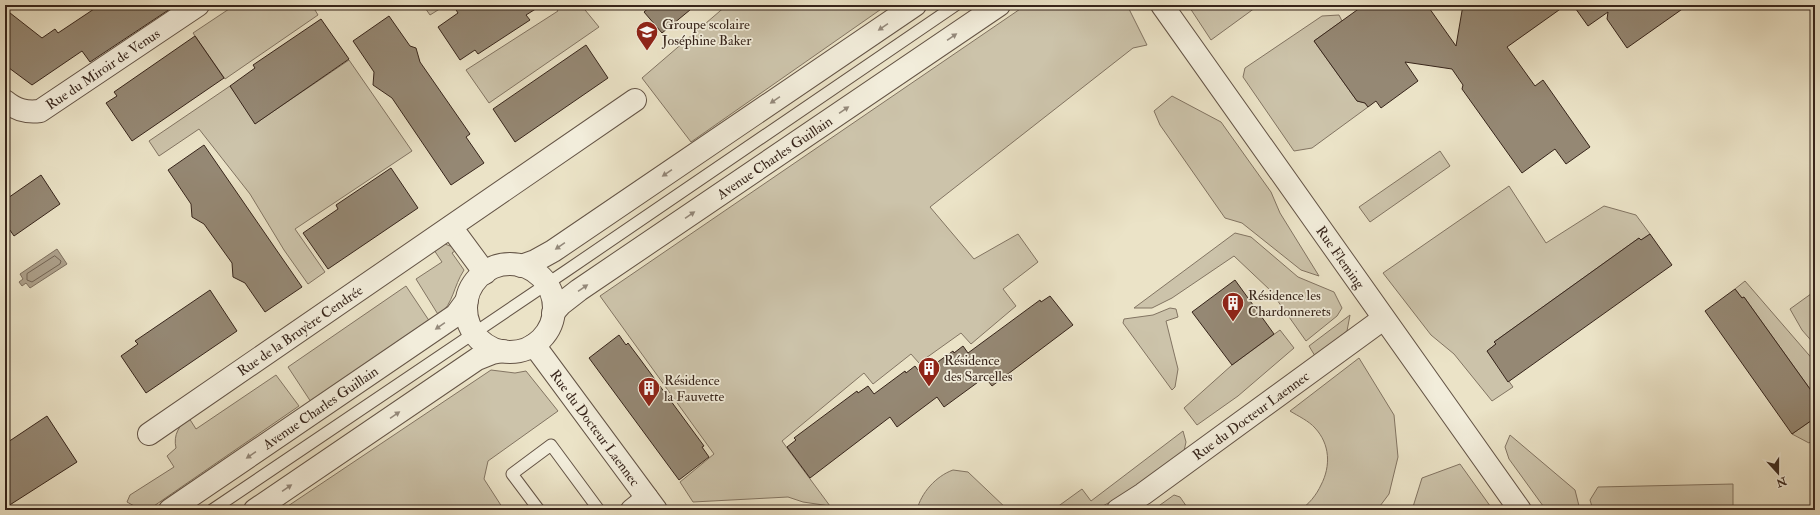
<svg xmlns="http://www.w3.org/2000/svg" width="1820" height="515" viewBox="0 0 1820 515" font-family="'IM FELL Double Pica',serif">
	<rect width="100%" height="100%" fill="#ebe3c7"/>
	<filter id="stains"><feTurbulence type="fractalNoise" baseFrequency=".005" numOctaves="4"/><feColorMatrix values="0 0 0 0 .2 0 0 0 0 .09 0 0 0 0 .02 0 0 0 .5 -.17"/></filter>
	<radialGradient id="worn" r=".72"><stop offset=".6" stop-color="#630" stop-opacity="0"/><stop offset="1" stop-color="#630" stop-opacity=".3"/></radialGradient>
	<path fill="#ccc3aa" stroke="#827462" d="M235,5H312L318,15L225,79L193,33Z
		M423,5H446L430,15Z
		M554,5H581L599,27L489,103L466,70L558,11Z
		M727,5H887L691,142L642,78Z
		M1026,5H1127L1147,45L1133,48L930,207L974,259L1018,234L1038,262L1003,289L1016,306L971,344L961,333L919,363L911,354L873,384L864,373L782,441L830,506L803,502L788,497L693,502L680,482L714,454L600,296Z
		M1188,5H1259L1211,40Z
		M1339,15L1342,21L1314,41L1357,101L1365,103L1368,107L1312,148L1294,151L1243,77L1245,68L1322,16Z
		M349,60L412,151L295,229L325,272L308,284L284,250L250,194L199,129L159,156L149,141L230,86L256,123Z
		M1172,96L1221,122L1271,192L1280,213L1319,276L1301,270L1242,223L1225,218L1160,125L1154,111Z
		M1440,151L1450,166L1370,222L1359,207Z
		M1509,186L1546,243L1604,206L1636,215L1650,234L1641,240L1639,238L1494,342L1496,344L1487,351L1513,387L1492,401L1454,354L1431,335L1383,273Z
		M1235,233L1251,237L1298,277L1334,292L1342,308L1337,316L1306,341L1270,290L1234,256L1172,298L1152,308H1134Z
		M445,244L458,249L452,253L464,270C453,287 454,302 439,316L416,279L442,262L434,250L437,247Z
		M1745,281L1815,362V396L1744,297L1742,298L1735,289Z
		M406,286L430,322L311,402L288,367Z
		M1815,291V345L1802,330L1790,309Z
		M1170,308L1176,309L1178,317L1166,321L1178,369L1175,387L1172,390L1123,323L1124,319L1153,315Z
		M1350,315L1347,331L1315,356L1309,346Z
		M1280,330L1294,348L1238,396L1197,425L1184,408L1232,365Z
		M1359,358L1394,415L1398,457L1389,494L1377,510H1299C1308,506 1317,494 1321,485C1331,466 1330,444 1315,428C1309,421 1298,416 1290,411Z
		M491,370L515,373L526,371L558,411L488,461L484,479L504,510H491L488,507L483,510H282Z
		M276,375L299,406L151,508L136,507L127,502L130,495L174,467L167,456L176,448C173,435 179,425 189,418L196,429Z
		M1815,418V438L1809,443L1792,434Z
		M1183,431L1186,442L1184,451L1121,496L1101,507L1094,510H1053L1082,489L1091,501Z
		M1510,435L1575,490L1580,510H1546L1509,459L1505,447Z
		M1460,464L1493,510H1412L1422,478Z
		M953,470L968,472L1008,510H917C921,493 936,476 953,470Z
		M1733,484V510H1593L1590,500L1598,487Z
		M1174,495L1180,497L1189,510H1153Z"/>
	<path fill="#aea28d" stroke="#7e705f" d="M57,249L67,264L30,288L26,283L22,286L19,282L23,279L20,274Z"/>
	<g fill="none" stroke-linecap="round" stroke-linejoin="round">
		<path stroke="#726454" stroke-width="1" d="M55,256L61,261L60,264L32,282L27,280V274Z"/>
	</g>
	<path fill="#958874" stroke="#37251b" d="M100,5H176L90,62L82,51L32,85L5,65V9L42,38L55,29L58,33Z
		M453,5H542L526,15L530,20L478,54L475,50L460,60L438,27L458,13Z
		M652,5H696L662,33L644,12Z
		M1364,5H1427L1456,46L1463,5H1566L1507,47L1535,86L1543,80L1590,147L1566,164L1555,149L1522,173L1462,89L1463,85L1452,69L1405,62L1418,81L1381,108L1376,101L1368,107L1365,103L1357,101L1314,41Z
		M1573,5H1688L1627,48L1607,19L1608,12L1588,26Z
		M389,16L410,46L416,48L420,62L470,134L466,137L484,163L451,185L392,98L373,85L374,72L353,41Z
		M321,19L349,59L255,124L230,86L255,68L253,65Z
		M195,36L224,78L132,141L106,103L117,96L114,92Z
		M586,45L608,78L515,142L493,109Z
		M204,145L302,287L265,312L245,283L233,277L232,263L204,224L192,217L191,204L168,170Z
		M391,168L418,208L328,269L303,233L338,209L336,205Z
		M41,175L60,204L14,236L5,223V200Z
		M1650,234L1672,265L1508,382L1487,351L1496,344L1494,342L1639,238L1641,240Z
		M1235,280L1274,334L1232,365L1192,312Z
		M1735,289L1742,298L1744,297L1815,396V418L1792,434L1705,311Z
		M210,290L237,331L146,393L121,356L138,344L135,341Z
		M1050,296L1073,325L992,386L985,377L944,407L937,397L897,427L890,417L810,478L787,447L796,440L794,438L857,391L858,393L868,386L874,394L905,371L906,373L915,366L921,374L953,351L954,353L963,346L968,353L1040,300L1041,302Z
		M619,335L626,345L628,343L640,359L704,446L702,447L709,457L679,480L589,358Z
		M47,416L77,462L5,508V444Z"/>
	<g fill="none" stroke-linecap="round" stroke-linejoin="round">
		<g stroke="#645446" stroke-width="13">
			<path id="service" d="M212,510L566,271L956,5
				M539,510L512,474L551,445L599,510"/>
		</g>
		<g stroke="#645446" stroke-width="24">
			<g id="minor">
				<path id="s1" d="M1162,5L1520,510"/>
				<path id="s2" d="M5,101C16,110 26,113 40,111L198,5"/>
				<path d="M451,227L485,273"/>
				<path id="s3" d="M534,345L656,510"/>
				<path id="s4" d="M149,434L635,100"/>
				<path d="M632,510L647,498"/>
				<path id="s5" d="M1118,510L1143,494L1383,319"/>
			</g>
		</g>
		<g stroke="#645446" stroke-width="24">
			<g id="tertiary">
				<circle cx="510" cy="308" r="44"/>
				<path d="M521,266L535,261L553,251L915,5"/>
				<path id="s6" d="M553,313L561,304L579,290L999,5"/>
				<path id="s7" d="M170,510L456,315L467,300"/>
				<path d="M255,510L477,359L492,353L503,351"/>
			</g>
		</g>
		<use href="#service" stroke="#f2eddb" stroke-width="11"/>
		<use href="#minor" stroke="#f2eddb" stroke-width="22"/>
		<use href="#tertiary" stroke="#f2eddb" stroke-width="22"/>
	</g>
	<defs><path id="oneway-solid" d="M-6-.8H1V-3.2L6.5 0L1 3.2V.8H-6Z"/></defs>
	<g fill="#94897b">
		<use href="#oneway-solid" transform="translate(883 27) rotate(146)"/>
		<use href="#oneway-solid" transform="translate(952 37) rotate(-34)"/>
		<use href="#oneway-solid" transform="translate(775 100) rotate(146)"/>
		<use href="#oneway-solid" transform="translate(844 110) rotate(-34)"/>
		<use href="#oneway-solid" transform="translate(667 173) rotate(146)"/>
		<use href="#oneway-solid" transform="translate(690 215) rotate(-34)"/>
		<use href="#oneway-solid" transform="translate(560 246) rotate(145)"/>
		<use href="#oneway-solid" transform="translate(583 288) rotate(-34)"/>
		<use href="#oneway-solid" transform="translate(440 326) rotate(145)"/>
		<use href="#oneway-solid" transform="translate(395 415) rotate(-34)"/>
		<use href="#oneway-solid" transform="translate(251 455) rotate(146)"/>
		<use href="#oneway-solid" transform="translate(287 488) rotate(-34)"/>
	</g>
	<defs>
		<g id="school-pin" transform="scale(1.15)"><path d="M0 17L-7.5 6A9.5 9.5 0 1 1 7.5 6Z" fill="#8f2418" stroke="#f2eddb"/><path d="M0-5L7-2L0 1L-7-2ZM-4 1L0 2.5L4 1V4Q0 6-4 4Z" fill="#fff"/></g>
		<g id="building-pin" transform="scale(1.15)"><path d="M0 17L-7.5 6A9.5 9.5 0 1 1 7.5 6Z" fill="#8f2418" stroke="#f2eddb"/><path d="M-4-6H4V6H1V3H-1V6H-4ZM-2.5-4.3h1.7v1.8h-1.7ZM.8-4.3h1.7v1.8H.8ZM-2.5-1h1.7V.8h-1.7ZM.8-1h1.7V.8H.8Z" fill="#fff"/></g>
	</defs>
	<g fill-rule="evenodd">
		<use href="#school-pin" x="647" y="32"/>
		<use href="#building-pin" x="1233" y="303"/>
		<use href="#building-pin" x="929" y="368"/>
		<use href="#building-pin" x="649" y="388"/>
	</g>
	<g text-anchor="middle" stroke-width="3.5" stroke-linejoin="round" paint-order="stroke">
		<g font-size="14" fill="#37251b" stroke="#f2eddb" text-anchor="start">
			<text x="662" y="29">Groupe scolaire<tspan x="662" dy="16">Joséphine Baker</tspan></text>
			<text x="1248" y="300">Résidence les<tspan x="1248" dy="16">Chardonnerets</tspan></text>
			<text x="944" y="365">Résidence<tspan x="944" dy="16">des Sarcelles</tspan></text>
			<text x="664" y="385">Résidence<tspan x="664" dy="16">la Fauvette</tspan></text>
		</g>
		<g font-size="14" fill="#37251b" stroke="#f2eddb">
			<text dy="5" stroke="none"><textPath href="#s2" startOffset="113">Rue du Miroir de Venus</textPath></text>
			<text dy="5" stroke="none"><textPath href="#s6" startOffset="271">Avenue Charles Guillain</textPath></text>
			<text dy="5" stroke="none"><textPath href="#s1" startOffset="309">Rue Fleming</textPath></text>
			<text dy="5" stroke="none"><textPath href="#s4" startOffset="183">Rue de la Bruyère Cendrée</textPath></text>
			<text dy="5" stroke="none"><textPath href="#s7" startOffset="182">Avenue Charles Guillain</textPath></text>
			<text dy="5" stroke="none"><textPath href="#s5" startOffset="163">Rue du Docteur Laennec</textPath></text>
			<text dy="5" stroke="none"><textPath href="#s3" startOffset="103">Rue du Docteur Laennec</textPath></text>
		</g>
	</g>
	<rect width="1820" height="515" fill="none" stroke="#ebe3c7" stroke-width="20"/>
	<rect x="6" y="6" width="1808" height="503" fill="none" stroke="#37251b" stroke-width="2"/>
	<rect x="10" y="10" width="1800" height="495" fill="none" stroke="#37251b"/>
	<g transform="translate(1778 473) rotate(159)" stroke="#f2eddb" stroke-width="3" paint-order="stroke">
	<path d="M0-3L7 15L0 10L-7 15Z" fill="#37251b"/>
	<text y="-6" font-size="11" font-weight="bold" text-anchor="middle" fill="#37251b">N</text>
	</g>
	<rect width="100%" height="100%" filter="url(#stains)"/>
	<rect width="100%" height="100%" fill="url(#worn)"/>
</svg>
